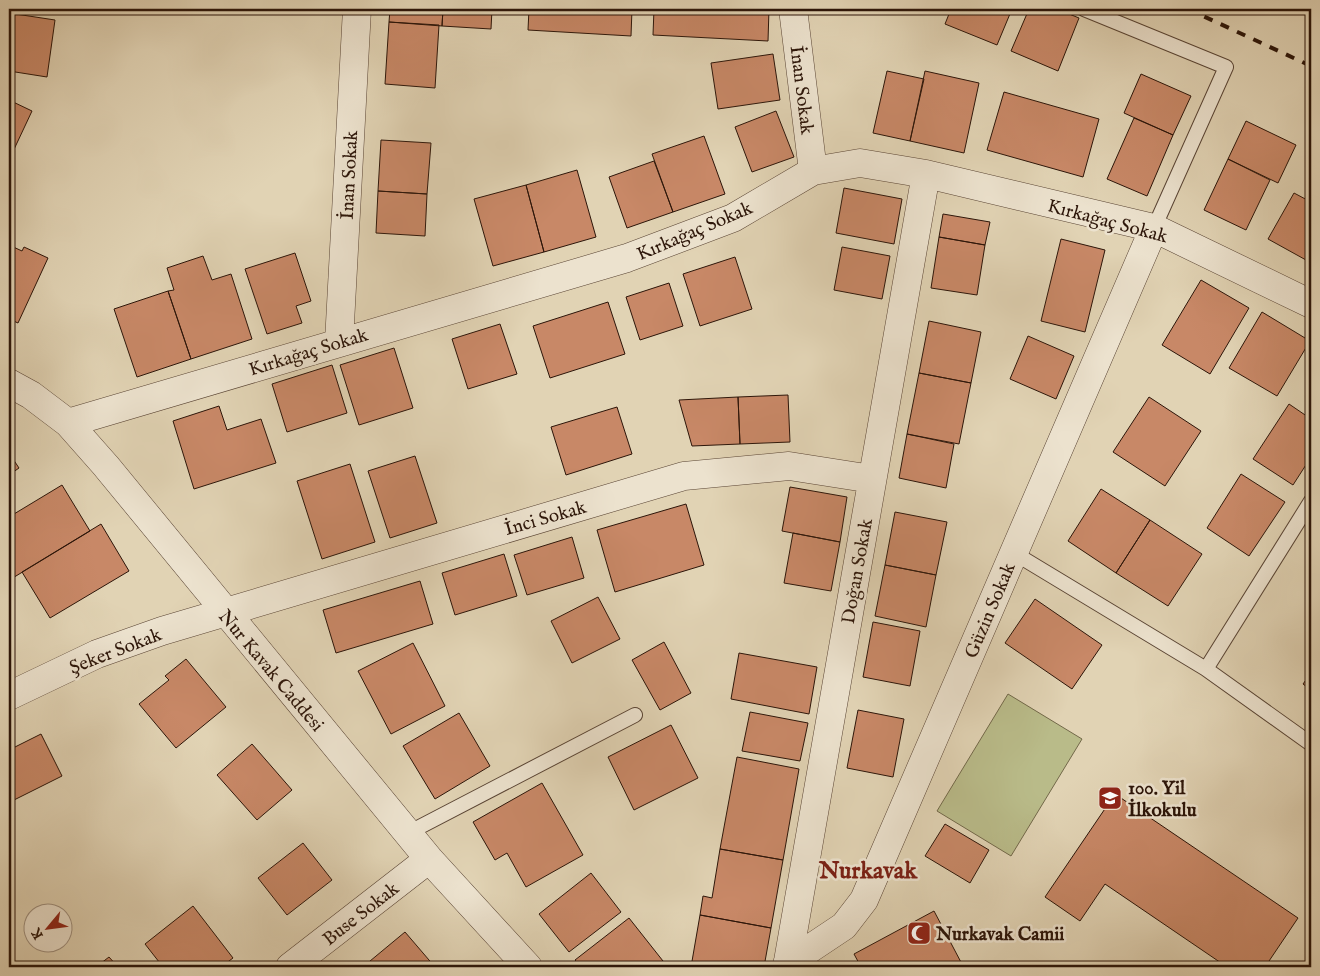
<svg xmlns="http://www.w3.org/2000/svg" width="1320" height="976" viewBox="0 0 1320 976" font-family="'IM FELL English',serif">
	<rect width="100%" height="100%" fill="#e1d3b4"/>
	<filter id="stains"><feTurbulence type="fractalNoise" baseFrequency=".004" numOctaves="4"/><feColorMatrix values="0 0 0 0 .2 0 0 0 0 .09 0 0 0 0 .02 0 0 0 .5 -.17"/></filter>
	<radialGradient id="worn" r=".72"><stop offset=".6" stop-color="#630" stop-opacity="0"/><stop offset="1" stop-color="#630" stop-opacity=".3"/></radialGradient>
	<path fill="#b9bb89" stroke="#726849" d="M1008,694L1082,739L1011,856L937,811Z"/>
	<path fill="#c88867" stroke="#2c1509" d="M390,9H443L442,26L389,22Z
		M443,9H492L491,29L442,26Z
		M529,9H632L631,36L528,30Z
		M654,9H769L768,41L653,35Z
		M951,9H1012L997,45L945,24Z
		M1029,9H1057L1079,18L1058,71L1011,51Z
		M9,13L55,20L47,77L9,71Z
		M389,22L439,25L435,88L385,84Z
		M773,54L780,100L718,109L711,63Z
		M887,71L924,79L910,141L873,133Z
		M925,71L979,83L964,153L910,141Z
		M1141,74L1191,96L1173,135L1124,113Z
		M1004,92L1099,119L1083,177L987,150Z
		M9,100L32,111L9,160Z
		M776,111L794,157L752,172L735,127Z
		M1134,118L1173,135L1147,196L1107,179Z
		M1246,121L1296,145L1278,183L1228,159Z
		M704,136L725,194L673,212L652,154Z
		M381,140L431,143L427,194L378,191Z
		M1228,159L1270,180L1246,230L1204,210Z
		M654,161L673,212L627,228L609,177Z
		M577,170L596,237L544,252L526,185Z
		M526,185L544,252L493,266L474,199Z
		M844,188L902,199L894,244L836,233Z
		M378,191L427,194L425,236L376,233Z
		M1294,193L1311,202V251L1306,260L1268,239Z
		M943,214L990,222L985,245L939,237Z
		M939,237L985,245L977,295L931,288Z
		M1061,239L1105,250L1085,332L1041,321Z
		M9,245L22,251L24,247L48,258L18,323L9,319Z
		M842,247L890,256L882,299L834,290Z
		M295,253L311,301L296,306L302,323L267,334L245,269Z
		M203,256L212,280L231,274L252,339L191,359L168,291L174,290L167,268Z
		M735,257L752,309L700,326L683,274Z
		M1201,280L1249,308L1210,374L1162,345Z
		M669,283L683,326L640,340L626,297Z
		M168,291L191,359L137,377L114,309Z
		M608,302L625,354L550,378L533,326Z
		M1262,312L1310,341L1277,396L1229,368Z
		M929,321L981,332L971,383L919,373Z
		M500,324L517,374L468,389L452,339Z
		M1028,336L1074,356L1056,399L1010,379Z
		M394,348L413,408L359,425L340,365Z
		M332,365L347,413L287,432L272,384Z
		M919,373L971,383L959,444L907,434Z
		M788,395L790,442L740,444L738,397Z
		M738,397L740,444L692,446L679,400Z
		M1149,397L1201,431L1165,486L1113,452Z
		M1289,404L1311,419V457L1293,485L1253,459Z
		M219,406L227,430L261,419L276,463L194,489L173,421Z
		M617,407L632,454L566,475L551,427Z
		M907,434L954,444L946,488L899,478Z
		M9,453L19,468L9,475Z
		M415,456L437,523L390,538L368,471Z
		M350,464L375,542L322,559L297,481Z
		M1241,474L1285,502L1249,556L1207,528Z
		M62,485L90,531L11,579L9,575V517Z
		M790,487L847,497L840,542L782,531Z
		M1101,489L1150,520L1116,573L1068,541Z
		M686,504L704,565L615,592L597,530Z
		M895,512L947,522L936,575L885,565Z
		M1150,520L1202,554L1168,606L1116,573Z
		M101,524L129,571L50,618L22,572Z
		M793,533L840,542L831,591L784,583Z
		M572,537L584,578L527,595L514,555Z
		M504,554L517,596L455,615L442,573Z
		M885,565L936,575L926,627L875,616Z
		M420,581L433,624L336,653L323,610Z
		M598,597L620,639L572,663L551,621Z
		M1035,599L1102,645L1072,689L1005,643Z
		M873,622L920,631L910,686L863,677Z
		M664,642L691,693L660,710L632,660Z
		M413,643L445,706L391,734L358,671Z
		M739,653L817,667L809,714L731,699Z
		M186,659L226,707L176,748L139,704L169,680L165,676Z
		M1311,673V690L1303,684Z
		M858,710L904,719L893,777L847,768Z
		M750,712L808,723L800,761L742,751Z
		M459,713L490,766L435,799L403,746Z
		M671,725L698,778L634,810L608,757Z
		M41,734L62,776L10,802L9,750Z
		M252,744L292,790L257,820L217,775Z
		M737,757L799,769L783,860L720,849Z
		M542,783L583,855L526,887L507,853L495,860L473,822Z
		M1115,794L1298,918L1265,967H1227L1105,884L1080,921L1045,897Z
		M945,824L989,850L970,883L925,856Z
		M303,843L332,880L287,915L258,878Z
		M720,849L783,860L771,928L700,915L703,896L712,898Z
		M591,873L621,912L569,952L539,914Z
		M193,906L233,958L221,967H163L145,944Z
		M934,911L963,966L861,967L854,954Z
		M700,915L771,928L764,967H691Z
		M629,918L663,961L655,967H581L575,960Z
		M405,932L435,967H365L364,966Z
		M109,957L118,967H96Z"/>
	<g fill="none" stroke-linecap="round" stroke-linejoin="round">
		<g stroke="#594434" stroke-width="16">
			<path id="service" d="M1084,9L1226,67L1154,228
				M1014,553L1206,669L1311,744
				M1206,669L1311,501
				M408,833L635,715"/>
		</g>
		<g stroke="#594434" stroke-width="29">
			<path id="minor" d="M793,9L813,171
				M339,342L357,9
				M9,383L31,395L68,423L106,466L429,859L528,967
				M68,423L627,258L733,218L813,171L860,163L926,174L1154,228L1311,304
				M9,696L97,654L162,631L684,476L789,466L872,479
				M787,964L844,926L864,900L1154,228
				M290,967L429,859
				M787,967L926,174"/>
		</g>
		<use href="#service" stroke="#ece2ce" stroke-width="14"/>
		<use href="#minor" stroke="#ece2ce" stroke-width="28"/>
		<path stroke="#2c1509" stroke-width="4" stroke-dasharray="9 9" stroke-linecap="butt" d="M1188,9L1311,66"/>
	</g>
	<defs>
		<g id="school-square" transform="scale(1.25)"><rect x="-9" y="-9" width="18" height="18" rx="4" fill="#8f2418" stroke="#ece2ce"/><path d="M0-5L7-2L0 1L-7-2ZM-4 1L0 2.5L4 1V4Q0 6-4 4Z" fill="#fff"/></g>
		<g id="mosque-square" transform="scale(1.25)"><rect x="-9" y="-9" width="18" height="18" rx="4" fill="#8f2418" stroke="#ece2ce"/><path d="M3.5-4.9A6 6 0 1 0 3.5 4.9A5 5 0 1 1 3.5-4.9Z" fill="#fff"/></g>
	</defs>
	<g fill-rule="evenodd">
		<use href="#school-square" x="1110" y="798"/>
		<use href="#mosque-square" x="919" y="933"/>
	</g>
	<g text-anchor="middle" stroke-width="5" stroke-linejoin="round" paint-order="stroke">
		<g font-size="19" fill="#2c1509" stroke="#ece2ce">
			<text transform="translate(803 90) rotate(83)" y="7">İnan Sokak</text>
			<text transform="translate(348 175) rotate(-87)" y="7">İnan Sokak</text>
			<text transform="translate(1108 220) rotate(15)" y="7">Kırkağaç Sokak</text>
			<text transform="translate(694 230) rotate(-23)" y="7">Kırkağaç Sokak</text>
			<text transform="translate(308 351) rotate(-17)" y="7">Kırkağaç Sokak</text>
			<text transform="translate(545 517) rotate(-16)" y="7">İnci Sokak</text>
			<text transform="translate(856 571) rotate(-80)" y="7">Doğan Sokak</text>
			<text transform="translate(989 610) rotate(-67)" y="7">Güzin Sokak</text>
			<text transform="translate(115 650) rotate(-21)" y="7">Şeker Sokak</text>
			<text transform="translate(272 670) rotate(50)" y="7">Nur Kavak Caddesi</text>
			<text transform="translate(360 913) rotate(-38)" y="7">Buse Sokak</text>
		</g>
		<g font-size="19" font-weight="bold" fill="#2c1509" stroke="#ece2ce" text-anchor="start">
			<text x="1128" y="794">100. Yil<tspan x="1128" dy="22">İlkokulu</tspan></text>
			<text x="936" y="940">Nurkavak Camii</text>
		</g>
		<g font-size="24" font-weight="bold" fill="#7a1f14" stroke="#ece2ce">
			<text x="868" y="878">Nurkavak</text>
		</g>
	</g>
	<rect width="1320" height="976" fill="none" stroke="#e1d3b4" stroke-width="30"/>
	<rect x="10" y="10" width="1300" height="956" fill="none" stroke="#2c1509" stroke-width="2.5"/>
	<rect x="15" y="15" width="1290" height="946" fill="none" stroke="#2c1509"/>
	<g transform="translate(48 928) rotate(241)"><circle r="24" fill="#ece2ce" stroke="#9f907f"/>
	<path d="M0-4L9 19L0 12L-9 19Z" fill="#8f2418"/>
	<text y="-8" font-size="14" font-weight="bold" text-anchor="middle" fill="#2c1509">K</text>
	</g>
	<rect width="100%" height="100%" filter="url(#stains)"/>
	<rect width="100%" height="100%" fill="url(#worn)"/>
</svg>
